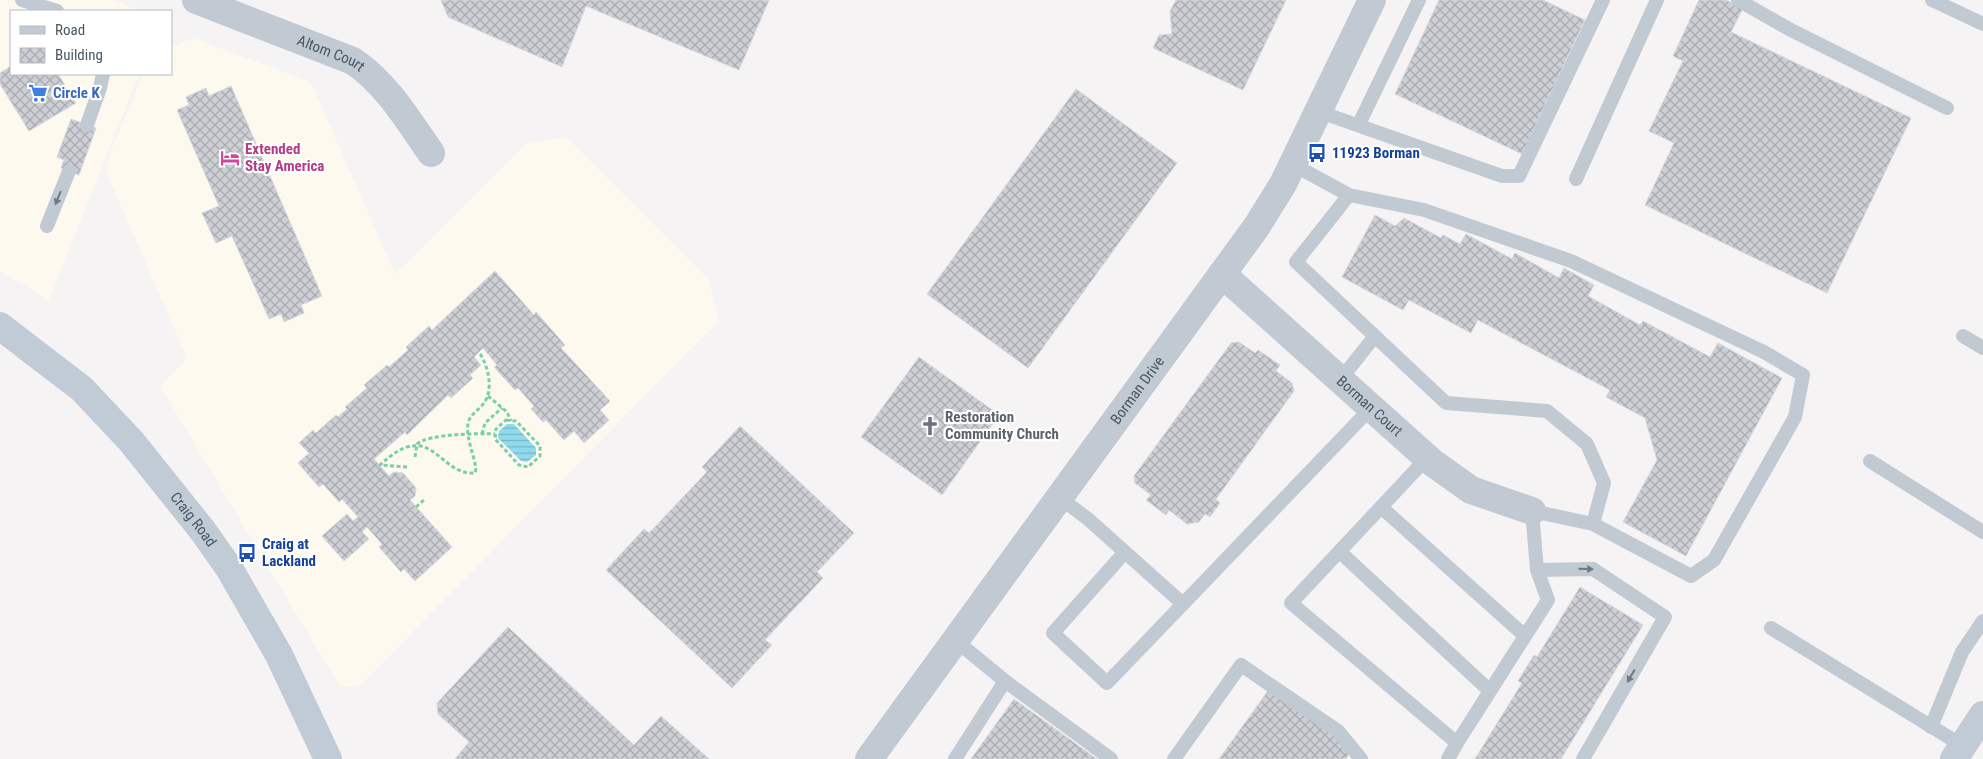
<svg xmlns="http://www.w3.org/2000/svg" width="1983" height="759" viewBox="0 0 1983 759" font-family="'Roboto Condensed',sans-serif">
	<defs>
		<pattern id="water-rules" width="6" height="5" patternUnits="userSpaceOnUse" patternTransform="scale(1.25)"><rect width="6" height="5" fill="#90daee"/><path d="M0 2.5h6" fill="none" stroke="#78b4c4"/></pattern>
		<pattern id="building-cross-hatch" width="8" height="8" patternUnits="userSpaceOnUse" patternTransform="scale(1.25)"><rect width="8" height="8" fill="#cdcfd5"/><path d="M0 0l8 8M0 8l8-8" fill="none" stroke="#a8abb0"/></pattern>
	</defs>
	<rect width="100%" height="100%" fill="#f5f3f3"/>
	<path fill="#fdf9ef" d="M0,0H111L142,11H11V74H139L49,300L0,271Z
		M193,38L311,82L395,274L527,143L566,137L709,280L719,320L360,686L340,687L160,386L187,358L107,174L109,155L143,74H171V47Z"/>
	<path fill="url(#water-rules)" d="M507,424H514L536,448V455L527,462L521,461L498,438L499,431Z"/>
	<path fill="url(#building-cross-hatch)" stroke="#d7d9de" d="M441,0H769L739,70L586,6L562,67L448,17Z
		M1176,0H1286L1243,90L1153,48L1159,35L1172,34L1170,11Z
		M1439,0H1543L1585,20L1522,154L1395,94Z
		M1699,0H1726L1743,8L1731,32L1911,118L1827,293L1645,205L1674,143L1649,131L1683,61L1673,56Z
		M11,66V74H58L76,103L29,131L0,84V73Z
		M231,86L322,296L301,305L304,313L284,322L281,314L269,319L232,236L216,243L202,213L219,206L177,110L189,105L186,97L206,88L209,96Z
		M1076,89L1177,163L1028,368L927,294Z
		M71,119L96,128L79,175L61,168L64,160L57,157Z
		M1375,215L1395,226L1404,218L1441,238L1443,235L1460,244L1466,234L1512,259L1515,253L1559,278L1564,268L1594,285L1588,296L1640,325L1643,321L1710,357L1718,343L1782,378L1686,556L1623,522L1657,460L1645,418L1606,397L1610,390L1478,320L1471,333L1409,300L1403,310L1342,277Z
		M495,271L534,315L536,312L565,345L561,348L610,401L600,410L609,420L584,443L574,431L564,440L546,420L543,422L531,409L534,406L518,388L515,390L494,367L497,365L483,348L474,357L481,365L470,375L473,378L451,398L448,395L407,435L405,432L374,459L389,476L394,472L403,473L416,488L415,496L410,500L452,547L415,581L404,569L401,572L379,547L382,544L367,527L362,532L369,539L344,561L322,536L347,514L353,521L358,517L342,499L339,502L323,484L319,487L298,463L309,453L299,443L313,430L316,433L336,415L338,417L347,409L345,407L367,388L364,385L387,365L389,367L408,350L406,347L429,326L432,330Z
		M1239,342L1255,353L1258,350L1280,365L1276,371L1292,383L1294,391L1216,499L1220,503L1210,517L1205,514L1199,522L1187,524L1169,510L1166,515L1146,500L1151,495L1135,483L1134,476L1231,343Z
		M919,357L999,415L942,495L861,437Z
		M740,426L854,533L817,572L823,578L765,640L772,645L732,688L606,570L644,529L649,533L707,472L702,467Z
		M1580,587L1643,625L1561,759H1475L1522,683L1518,681L1534,655L1537,657Z
		M508,627L634,745L661,716L709,759H455L469,742L438,714L437,703Z
		M1270,688L1338,737L1350,752L1346,759H1219Z
		M1014,699L1097,759H971Z"/>
	<g fill="none" stroke-linecap="round" stroke-linejoin="round">
		<path stroke="#7ad0a6" stroke-width="3" stroke-dasharray="4 2.5" stroke-linecap="butt" d="M488,396L507,412L511,421
			M506,420L516,421L540,446V456L528,467L519,465L495,439L496,429Z
			M482,434L485,423L502,408
			M415,457L417,444C427,434 480,433 495,434
			M407,467L380,465C432,416 438,476 475,473C479,466 465,439 468,424C469,415 479,410 484,403C494,389 488,365 479,352
			M416,507L425,499"/>
		<path stroke="#c1cad2" stroke-width="14" d="M22,0L57,11
			M1738,0L1789,29L1947,108
			M1932,0L1983,24
			M1317,111L1502,176H1519L1603,0
			M1359,124L1419,0
			M87,125L100,88L103,74
			M1292,164L1349,195
			M1576,179L1657,0
			M47,226L69,171
			M1963,336L1983,348
			M1340,380L1375,336
			M1427,458L1291,603L1457,743L1548,600L1537,570L1532,511L1593,524L1604,483L1587,444L1547,411L1446,403L1296,262L1349,195L1424,210L1571,261L1764,352L1803,375L1795,417L1714,560L1691,576L1593,524
			M1870,461L1983,532
			M1060,498L1088,519L1183,604L1371,408
			M1381,507L1525,636
			M1125,552L1053,633L1107,683L1183,604
			M1340,552L1490,691
			M1537,570L1593,569L1665,617L1583,759
			M1771,628L1963,746
			M955,640L1005,681L1111,759
			M1931,727L1962,652L1983,621
			M955,759L1005,681
			M1174,759L1241,665L1338,731L1361,759
			M1448,759L1457,743"/>
		<g stroke="#c1cad2" stroke-width="28">
			<path id="s1" d="M196,0L353,61C387,84 408,120 431,153"/>
			<path id="s2" d="M1222,274L1433,463L1471,490L1532,511"/>
			<path id="s3" d="M869,759L1257,226L1283,184L1372,0"/>
		</g>
		<g stroke="#c1cbd6" stroke-width="28">
			<path id="s4" d="M0,326L82,389L131,441L203,531L229,568L279,655L328,759"/>
			<path d="M1954,759L1983,715"/>
		</g>
	</g>
	<defs><path id="oneway-solid" d="M-6-.8H1V-3.2L6.5 0L1 3.2V.8H-6Z" transform="scale(1.25)"/></defs>
	<g fill="#6e7983">
		<use href="#oneway-solid" transform="translate(58 198) rotate(112)"/>
		<use href="#oneway-solid" transform="translate(1586 569) rotate(2)"/>
		<use href="#oneway-solid" transform="translate(1631 676) rotate(120)"/>
	</g>
	<defs>
		<g id="supermarket-bare" transform="scale(1.5)"><path d="M-6-5.5h2.5l.6 2H6L4.5 2H-2.5L-4.4-4H-6ZM-1.5 3.2a1.3 1.3 0 1 0 .1 0ZM3 3.2a1.3 1.3 0 1 0 .1 0Z" fill="#3f7fe0" stroke="#fff" stroke-width="2.5" paint-order="stroke"/></g>
		<g id="bus-bare" transform="scale(1.5)"><path d="M-5-6H5V4H4V6H2V4H-2V6H-4V4H-5ZM-3.5-4V0h7V-4ZM-3.5 1.2v1.5H-2V1.2ZM2 1.2v1.5H3.5V1.2Z" fill="#1a4fb4" stroke="#fff" stroke-width="2.5" paint-order="stroke"/></g>
		<g id="hotel-bare" transform="scale(1.5)"><path d="M-6-4.5h1.5V1H6V5H4.5V3h-9V5H-6ZM-4 0a1.8 1.8 0 1 1 3.6 0ZM.5 0V-2.5h3Q6-2.5 6 0Z" fill="#d1479c" stroke="#fff" stroke-width="2.5" paint-order="stroke"/></g>
		<g id="church-bare" transform="scale(1.5)"><path d="M-1.2-6h2.4v3.5h3.3v2.4h-3.3V6h-2.4V-.1h-3.3v-2.4h3.3Z" fill="#6b7280" stroke="#fff" stroke-width="2.5" paint-order="stroke"/></g>
	</defs>
	<g fill-rule="evenodd">
		<use href="#supermarket-bare" x="38" y="93"/>
		<use href="#bus-bare" x="1317" y="153"/>
		<use href="#hotel-bare" x="230" y="158"/>
		<use href="#church-bare" x="930" y="426"/>
		<use href="#bus-bare" x="247" y="553"/>
	</g>
	<g text-anchor="middle" stroke-width="4.5" stroke-linejoin="round" paint-order="stroke">
		<g font-size="15" fill="#4a5661" stroke="#fff">
			<text dy="5" stroke="none"><textPath href="#s1" startOffset="145">Altom Court</textPath></text>
			<text dy="5" stroke="none"><textPath href="#s3" startOffset="456">Borman Drive</textPath></text>
			<text dy="5" stroke="none"><textPath href="#s2" startOffset="198">Borman Court</textPath></text>
			<text dy="5" stroke="none"><textPath href="#s4" startOffset="275">Craig Road</textPath></text>
		</g>
		<g font-size="15" font-weight="bold" fill="#366cbe" stroke="#fff" text-anchor="start">
			<text x="53" y="98">Circle K</text>
		</g>
		<g font-size="15" font-weight="bold" fill="#b23c85" stroke="#fff" text-anchor="start">
			<text x="245" y="154">Extended<tspan x="245" dy="17">Stay America</tspan></text>
		</g>
		<g font-size="15" font-weight="bold" fill="#164399" stroke="#fff" text-anchor="start">
			<text x="1332" y="158">11923 Borman</text>
			<text x="262" y="549">Craig at<tspan x="262" dy="17">Lackland</tspan></text>
		</g>
		<g font-size="15" font-weight="bold" fill="#5b616d" stroke="#fff" text-anchor="start">
			<text x="945" y="422">Restoration<tspan x="945" dy="17">Community Church</tspan></text>
		</g>
	</g>
	<rect x="10" y="10" width="162" height="65" fill="#ffffff" stroke="#b7bbc0"/>
	<rect x="20" y="26" width="25" height="8" fill="#c1cbd6" stroke="#b7bbc0"/>
	<text x="55" y="35" font-size="15" fill="#4a5661">Road</text>
	<rect x="20" y="48" width="25" height="15" fill="url(#building-cross-hatch)" stroke="#b7bbc0"/>
	<text x="55" y="60" font-size="15" fill="#4a5661">Building</text>
</svg>
